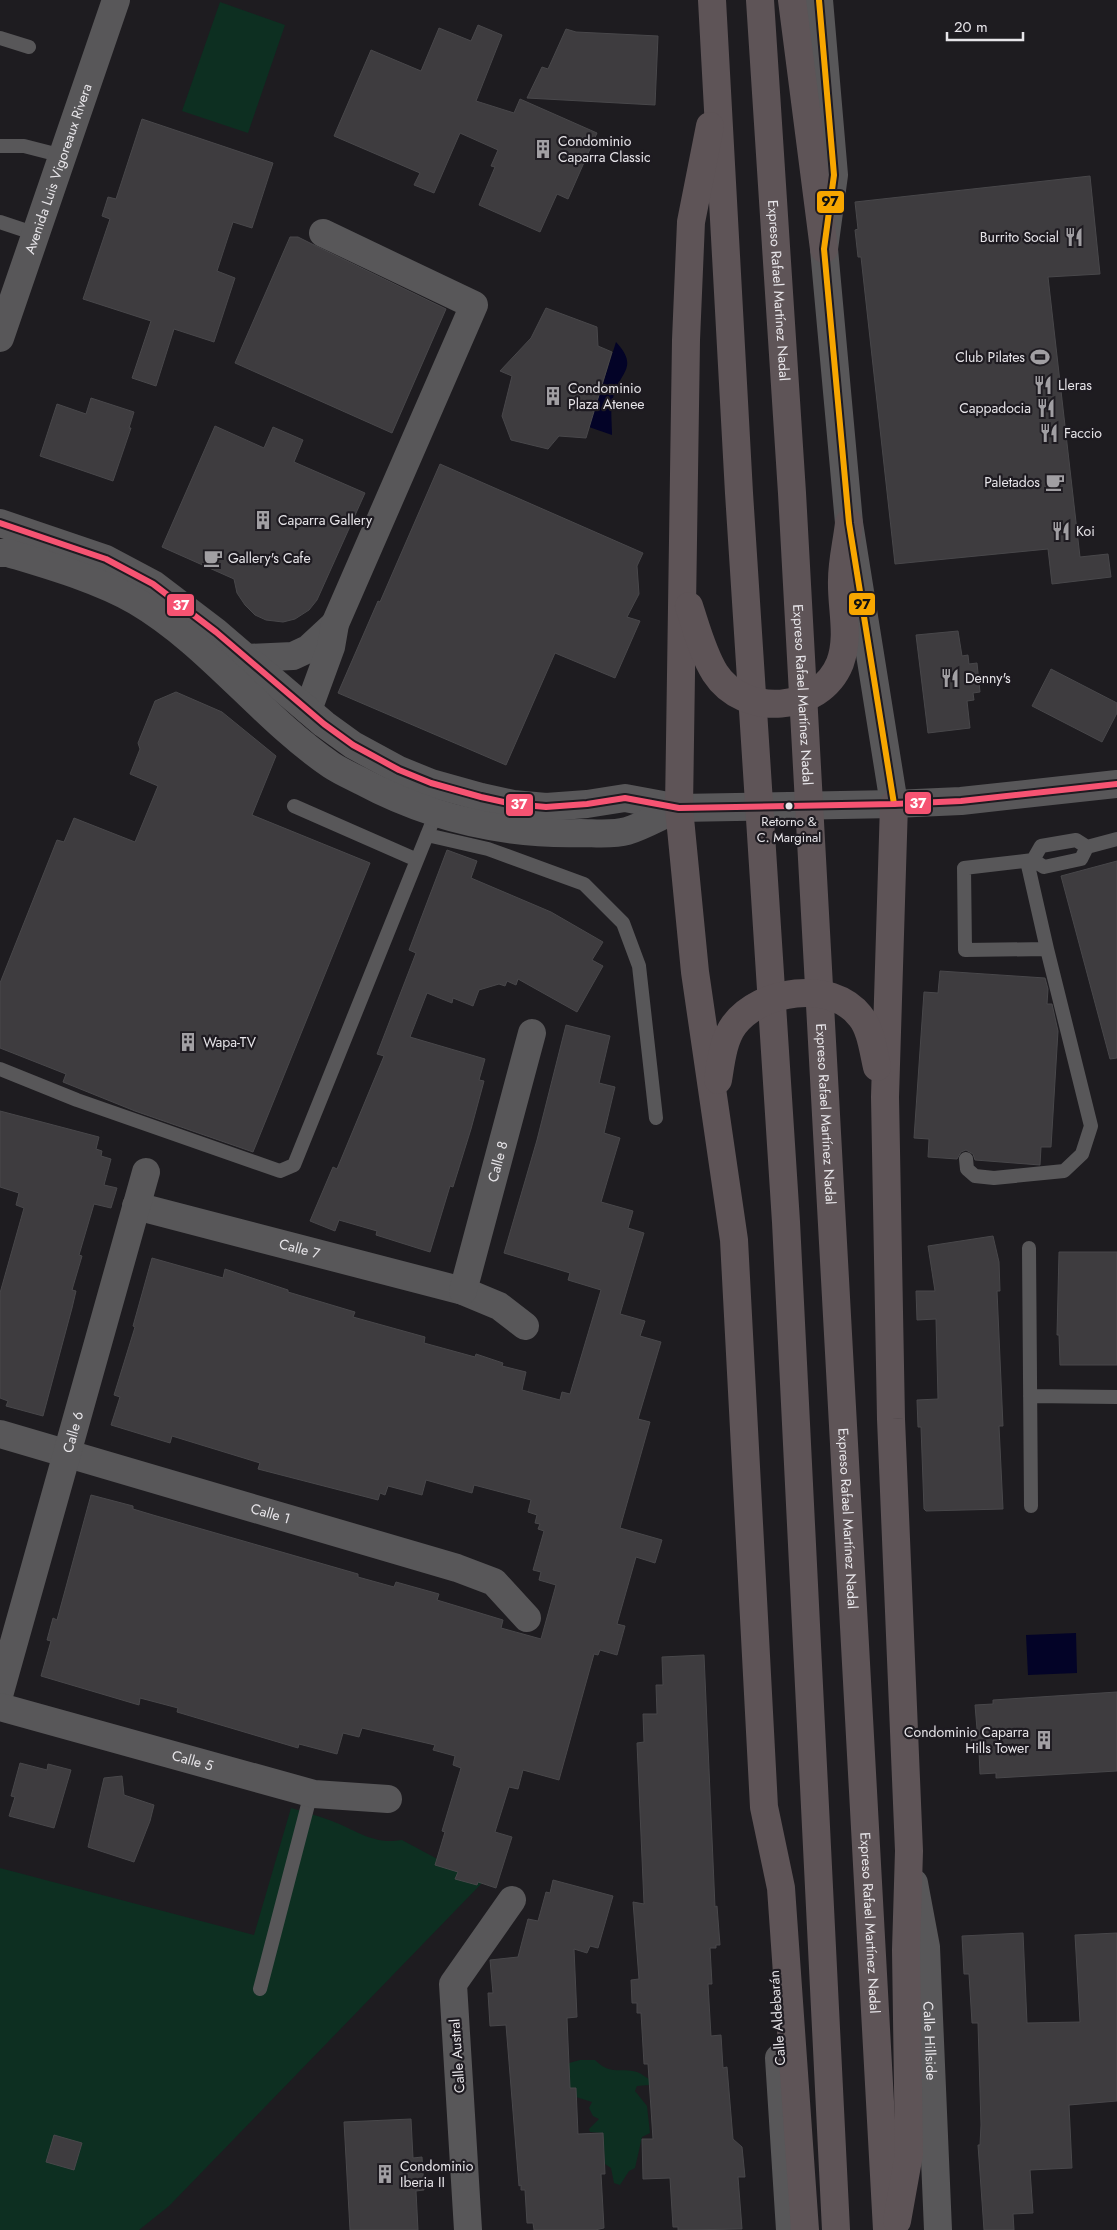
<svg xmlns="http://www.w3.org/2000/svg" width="1117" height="2230" viewBox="0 0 1117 2230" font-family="Jost,sans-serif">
	<rect width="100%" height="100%" fill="#1e1c20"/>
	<path fill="#0d2f21" d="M220,2L285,25L248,133L182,111Z
		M291,1808C305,1812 319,1816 332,1821C358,1831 373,1845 402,1840L482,1883L169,2206L139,2230H0V1868L254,1935Z
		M580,2060H595C611,2076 619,2067 637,2072C642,2074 647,2078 652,2081L649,2085L637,2086L635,2091L647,2106L650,2133L642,2137L635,2168L629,2171L620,2185L614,2183L611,2168L605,2164L603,2133L590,2132L589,2129L599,2119L593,2116L589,2108L592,2102L576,2097V2088H562L569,2063Z"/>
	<path fill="#030327" d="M616,342C640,368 619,372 613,398C610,410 612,423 612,435L589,427Z
		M1076,1633L1077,1673L1028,1675L1026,1635Z"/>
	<path fill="#3e3c3f" stroke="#48474a" d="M478,25L502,35L476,101L514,113L520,99L597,133L568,199L557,194L540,232L479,205L495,167L491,166L498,150L460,133L434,193L414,185L420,173L334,136L371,50L421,71L439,28L471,41Z
		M566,29L576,32L658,36L655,105L527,98L542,67L548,69Z
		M142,119L273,163L252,228L233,222L217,271L235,278L214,342L174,329L156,386L132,378L151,321L83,299L110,219L102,216L108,197L116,199Z
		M1090,176L1100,274L1048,277L1080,557L1108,554L1111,577L1052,584L1048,549L895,564L861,257H858L855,230L858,229L855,202Z
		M290,237H298L312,244L446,309L392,433L235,363Z
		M546,308L597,327L598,346L612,352L586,438L559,436L548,449L511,440L502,416L512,376L500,371L531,338Z
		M91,398L134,412L129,428H131L113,481L40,456L57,404L86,414Z
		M215,426L264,448L273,427L303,440L294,462L365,493L317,600L309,610L295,619L283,622L266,620L255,615L245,605L237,593L234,579L162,547Z
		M440,464L643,553L637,566L639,594L627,617L640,621L615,678L555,653L506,765L338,693L378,601L380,602Z
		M958,631L962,656L968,655L969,664L977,663L980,692L973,693L974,700L967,701L970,728L928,733L916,635Z
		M1051,669L1117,703V713L1102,742L1032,706Z
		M176,692L222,712L276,756L252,815L370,863L253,1152L135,1111L63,1082L66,1074L0,1048V983L57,840L64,842L74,818L135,842L158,786L130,774L140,749L138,743L155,701Z
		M447,850L477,861L471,878L551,912L603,942L592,960L603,966L577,1012L518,979L516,985L507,981L505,986L499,984L479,990L473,1006L453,998L452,1003L427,993L410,1037L485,1059L479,1080L484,1081L471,1129L453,1187L450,1186L430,1252L376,1235L377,1231L339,1220L335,1231L310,1221L333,1167L337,1169L384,1056L377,1054L416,953L409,950Z
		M1117,861V1058L1110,1059L1061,876Z
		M940,971L1045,978L1048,989L1047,1004H1052L1058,1031L1051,1147H1041L1040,1165L975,1160L973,1154L966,1150L961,1152L957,1159L928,1157L929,1139L914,1138L924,992L938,993Z
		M566,1025L610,1036L599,1083L615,1087L604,1133L620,1138L601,1202L633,1211L628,1228L644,1233L620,1314L645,1321L640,1336L661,1342L638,1419L650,1422L620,1528L662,1540L655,1563L636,1557L617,1624L625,1626L617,1655L600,1650L598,1655L594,1654L559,1780L523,1770L518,1789L509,1787L495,1832L512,1837L496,1888L478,1882L477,1885L455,1879L458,1872L435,1865L445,1832L442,1831L461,1768L453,1765L455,1756L433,1750L435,1745L362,1728L359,1737L343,1733L337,1754L299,1744L298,1748L177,1712L178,1708L140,1698L139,1705L41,1676L51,1641L47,1640L53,1618L57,1620L91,1495L133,1506V1509L153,1515L358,1574V1577L394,1587L396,1582L439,1594L437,1600L503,1620L501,1628L541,1639L556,1585L539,1580L541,1572L533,1570L544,1531L538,1529L540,1524L535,1523L537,1515L528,1512L531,1500L474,1485L472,1493L426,1480L422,1495L388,1486L385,1495L380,1493L378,1500L258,1469L260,1463L172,1436L170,1443L111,1425L120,1397L114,1395L135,1327L133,1326L152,1258L223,1278L225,1269L288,1290V1292L355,1312L353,1317L425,1337L424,1343L475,1357L476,1354L503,1363L502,1366L526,1372L522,1390L560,1400L562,1392L570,1394L601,1290L568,1280L570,1273L504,1253L537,1140Z
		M0,1111L99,1137L96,1149L102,1151L101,1156L111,1159L104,1185L117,1188L111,1208L94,1204L79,1255L82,1256L72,1290L76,1291L72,1308L43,1416L6,1406L8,1401L0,1398V1293L24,1208L16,1205L19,1193L0,1187Z
		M993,1236L999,1262L1000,1291H997L1003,1426H999L1003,1509L926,1511L924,1509L921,1427H918L917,1400L938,1399L936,1319L917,1320L916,1291H935L928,1246Z
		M1059,1252H1117V1365H1060L1059,1335H1057Z
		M704,1655L715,1907L717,1906L720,1945H716V1948H710L712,1984H708L711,2036L721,2035L723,2068L727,2067L733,2139L742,2147L745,2177H738L742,2229L678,2230V2227H673L670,2178L643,2179L642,2139H653L648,2064H644L641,2013H637V2003H632L631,1980L639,1979L633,1902L644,1904L637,1743L644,1742L643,1714H657L656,1685H663L662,1657Z
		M1117,1692V1771L996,1778V1773L980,1774L979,1751H972L970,1729H977L975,1705L993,1704V1700Z
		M20,1763L47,1770L48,1764L71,1770L54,1828L9,1816L15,1797L11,1796Z
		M122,1776L124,1795L154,1805L150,1821L134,1862L88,1847L104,1778Z
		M553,1880L613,1896L598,1948L590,1946L587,1953L574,1949L577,2017L567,2018L570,2088H576L578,2134L603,2133L605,2174H601L604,2228L595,2230H534L533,2223H527L525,2190H521V2185L519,2186L506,2025L490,2026L488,1993H493L490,1960L518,1957L528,1919L538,1921L546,1892L550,1893Z
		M1023,1933L1027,2023L1080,2022L1075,1935L1117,1933V2101L1069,2105L1072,2168L1030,2170L1033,2213L1013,2214L1014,2230H984L978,2145H980L981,2125L978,2023H972L969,1974H964L962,1936Z
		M411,2119L413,2158L422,2157L424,2190L416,2191L418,2230H350L344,2122Z
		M54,2135L82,2143L74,2170L46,2162Z"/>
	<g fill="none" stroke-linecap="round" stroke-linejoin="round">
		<path stroke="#585759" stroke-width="14" d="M0,38L29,47
			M0,146H24L63,156
			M0,222L36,234
			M294,806L417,860
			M427,835L488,849L584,884L623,923L639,966L656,1118
			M1087,847L1076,840L1041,846L1033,860L1044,867L1081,859L1087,847L1117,839
			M1033,860L964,868L965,950L1047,949
			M0,1069L77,1100L280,1171L294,1165L436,813
			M966,1159L967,1169L975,1176L994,1178L1064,1171L1082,1154L1091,1126L1047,949L1027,861
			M1029,1248L1031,1506
			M1030,1396L1117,1397
			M260,1989L311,1793"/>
		<g stroke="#585759" stroke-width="28">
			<path d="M247,658L293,656L308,649L335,624"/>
			<path d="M308,710L331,647L335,624L474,305L323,233"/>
			<path id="s1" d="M136,1206L463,1291L499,1306L525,1326"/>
			<path id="s2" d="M463,1291L532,1033"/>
			<path id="s3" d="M0,1434L457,1568L494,1582L527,1618"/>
			<path id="s4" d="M0,1692L146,1172"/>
			<path id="s5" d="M0,1707L314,1794L388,1799"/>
			<path id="s6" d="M914,1883L926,1947L938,2230"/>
			<path d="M779,2058L790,2230"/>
			<path d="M468,2230L453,1984L512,1900"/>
		</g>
		<g stroke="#585759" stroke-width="28">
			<path d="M819,0L834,175L824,249L849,523L894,804"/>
			<path id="s7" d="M0,338L116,0"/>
			<path d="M0,523L106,559L153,584L216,632L324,724L353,745L399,770L431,783L481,797L513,804L546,807L587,804L625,798L679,808L894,804L961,801L1117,784"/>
			<path d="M0,553H8C51,566 97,579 136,601C209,644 261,717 331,765C340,771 351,776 361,781C430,818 503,835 581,833C595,833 613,835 627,831C644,826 662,815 679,808"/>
		</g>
		<g stroke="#5e5457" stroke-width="28">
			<path d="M712,0L739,493L786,1222L836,2230"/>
			<path id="s8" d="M760,0L792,493L887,2230"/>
			<path d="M792,0L824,249"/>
			<path d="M710,126L691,222L686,340L679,808L695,972L734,1240L764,1807L781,1888L805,2230"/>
			<path d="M689,606C696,627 703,654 715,673C744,718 820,713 840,663C850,635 841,608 842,580C842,561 847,542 849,523"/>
			<path d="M894,804L885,1097L891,1419L909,1851L906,1950L909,2154L897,2221"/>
			<path d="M718,1080C721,1062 723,1040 734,1025C760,990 831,979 860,1016C871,1029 873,1050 877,1067"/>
		</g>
		<g stroke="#1e1b21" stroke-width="10">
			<path id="bus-1" d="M819,0L834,175L824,249L849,523L894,804"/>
		</g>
		<g stroke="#1e1b21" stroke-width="10">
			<path id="bus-2" d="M0,523L106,559L153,584L216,632L324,724L353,745L399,770L431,783L481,797L513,804L546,807L587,804L625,798L679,808L894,804L961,801L1117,784"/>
		</g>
		<use href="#bus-1" stroke="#f7a600" stroke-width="6"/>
		<use href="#bus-2" stroke="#f65372" stroke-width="6"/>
	</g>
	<defs>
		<g id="building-bare" transform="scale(1.5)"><path d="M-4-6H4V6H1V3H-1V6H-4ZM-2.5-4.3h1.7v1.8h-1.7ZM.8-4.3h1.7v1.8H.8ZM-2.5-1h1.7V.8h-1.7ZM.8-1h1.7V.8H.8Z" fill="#a19fa3" stroke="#1e1b21" stroke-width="2.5" paint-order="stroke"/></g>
		<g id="restaurant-bare" transform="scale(1.5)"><path d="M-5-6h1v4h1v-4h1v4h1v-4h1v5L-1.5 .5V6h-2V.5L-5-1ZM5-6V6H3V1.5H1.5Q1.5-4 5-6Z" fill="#a19fa3" stroke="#1e1b21" stroke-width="2.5" paint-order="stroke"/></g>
		<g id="stadium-bare" transform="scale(1.5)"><path d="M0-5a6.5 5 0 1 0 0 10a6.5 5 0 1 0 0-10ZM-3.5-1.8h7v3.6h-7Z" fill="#a19fa3" stroke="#1e1b21" stroke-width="2.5" paint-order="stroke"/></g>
		<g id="cafe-bare" transform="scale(1.5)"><path d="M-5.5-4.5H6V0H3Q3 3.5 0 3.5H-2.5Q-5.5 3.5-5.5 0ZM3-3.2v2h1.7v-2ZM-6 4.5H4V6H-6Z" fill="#a19fa3" stroke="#1e1b21" stroke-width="2.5" paint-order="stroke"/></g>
	</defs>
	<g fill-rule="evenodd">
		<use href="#building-bare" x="543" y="149"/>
		<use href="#restaurant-bare" x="1074" y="237"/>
		<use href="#stadium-bare" x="1040" y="357"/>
		<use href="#restaurant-bare" x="1043" y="385"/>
		<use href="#building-bare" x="553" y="396"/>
		<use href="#restaurant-bare" x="1046" y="408"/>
		<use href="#restaurant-bare" x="1049" y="433"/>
		<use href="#cafe-bare" x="1055" y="482"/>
		<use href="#building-bare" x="263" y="520"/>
		<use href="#restaurant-bare" x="1061" y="531"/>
		<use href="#cafe-bare" x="213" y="558"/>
		<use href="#restaurant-bare" x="950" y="678"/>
		<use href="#building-bare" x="188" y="1042"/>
		<use href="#building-bare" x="1044" y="1740"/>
		<use href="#building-bare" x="385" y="2174"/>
	</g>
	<circle fill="#e7e5e9" stroke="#1e1b21" stroke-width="2" cx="789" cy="806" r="4.5"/>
	<g text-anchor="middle" stroke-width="4.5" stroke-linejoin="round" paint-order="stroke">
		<g font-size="13" fill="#e7e5e9" stroke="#1e1b21">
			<text x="789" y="826">Retorno &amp;<tspan x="789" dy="16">C. Marginal</tspan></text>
		</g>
		<g font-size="14" fill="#e7e5e9" stroke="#1e1b21" text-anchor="start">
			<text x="558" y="146">Condominio<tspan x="558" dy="16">Caparra Classic</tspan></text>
			<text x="1059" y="242" text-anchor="end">Burrito Social</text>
			<text x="1025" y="362" text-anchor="end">Club Pilates</text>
			<text x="1058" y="390">Lleras</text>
			<text x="568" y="393">Condominio<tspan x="568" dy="16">Plaza Atenee</tspan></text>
			<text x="1031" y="413" text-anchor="end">Cappadocia</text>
			<text x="1064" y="438">Faccio</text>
			<text x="1040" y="487" text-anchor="end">Paletados</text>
			<text x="278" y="525">Caparra Gallery</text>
			<text x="1076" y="536">Koi</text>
			<text x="228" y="563">Gallery's Cafe</text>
			<text x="965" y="683">Denny's</text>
			<text x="203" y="1047">Wapa-TV</text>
			<text x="1029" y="1737" text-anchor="end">Condominio Caparra<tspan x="1029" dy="16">Hills Tower</tspan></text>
			<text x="400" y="2171">Condominio<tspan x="400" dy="16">Iberia II</tspan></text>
		</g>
		<g font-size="14" fill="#e7e5e9" stroke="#1e1b21">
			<text dy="5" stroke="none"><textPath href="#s7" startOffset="179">Avenida Luis Vigoreaux Rivera</textPath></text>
			<text dy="5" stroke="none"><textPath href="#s8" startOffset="291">Expreso Rafael Martínez Nadal</textPath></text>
			<text dy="5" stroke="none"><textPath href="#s8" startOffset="696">Expreso Rafael Martínez Nadal</textPath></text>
			<text dy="5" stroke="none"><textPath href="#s8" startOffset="1116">Expreso Rafael Martínez Nadal</textPath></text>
			<text dy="5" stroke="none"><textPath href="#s2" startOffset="134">Calle 8</textPath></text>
			<text dy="5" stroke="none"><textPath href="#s1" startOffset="169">Calle 7</textPath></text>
			<text dy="5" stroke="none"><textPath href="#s4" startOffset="270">Calle 6</textPath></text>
			<text dy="5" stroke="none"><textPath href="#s3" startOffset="282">Calle 1</textPath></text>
			<text dy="5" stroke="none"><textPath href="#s8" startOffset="1521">Expreso Rafael Martínez Nadal</textPath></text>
			<text dy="5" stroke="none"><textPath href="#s5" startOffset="200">Calle 5</textPath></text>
			<text dy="5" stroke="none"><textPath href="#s8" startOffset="1926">Expreso Rafael Martínez Nadal</textPath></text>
			<text transform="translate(777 2018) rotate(-94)" y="5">Calle Aldebarán</text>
			<text dy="5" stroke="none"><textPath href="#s6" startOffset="159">Calle Hillside</textPath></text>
			<text transform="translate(457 2056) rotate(-94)" y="5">Calle Austral</text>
		</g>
	</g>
	<g stroke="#1e1b21" stroke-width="2">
		<rect x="816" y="190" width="29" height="24" rx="5" fill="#f7a600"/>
		<rect x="848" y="592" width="28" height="24" rx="5" fill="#f7a600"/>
		<rect x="166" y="593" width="29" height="24" rx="5" fill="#f65372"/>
		<rect x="904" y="791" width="28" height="24" rx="5" fill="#f65372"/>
		<rect x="505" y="793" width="29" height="24" rx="5" fill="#f65372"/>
	</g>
	<g font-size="14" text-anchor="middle" font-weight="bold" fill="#fff">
		<text x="181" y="610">37</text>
		<text x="918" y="808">37</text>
		<text x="519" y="809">37</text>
	</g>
	<g font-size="14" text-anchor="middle" font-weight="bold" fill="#111">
		<text x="830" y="206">97</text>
		<text x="862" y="609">97</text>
	</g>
	<path d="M947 32v8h76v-8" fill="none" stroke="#e7e5e9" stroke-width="2.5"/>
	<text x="954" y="32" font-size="15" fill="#e7e5e9" stroke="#1e1b21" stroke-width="4" paint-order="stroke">20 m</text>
</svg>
